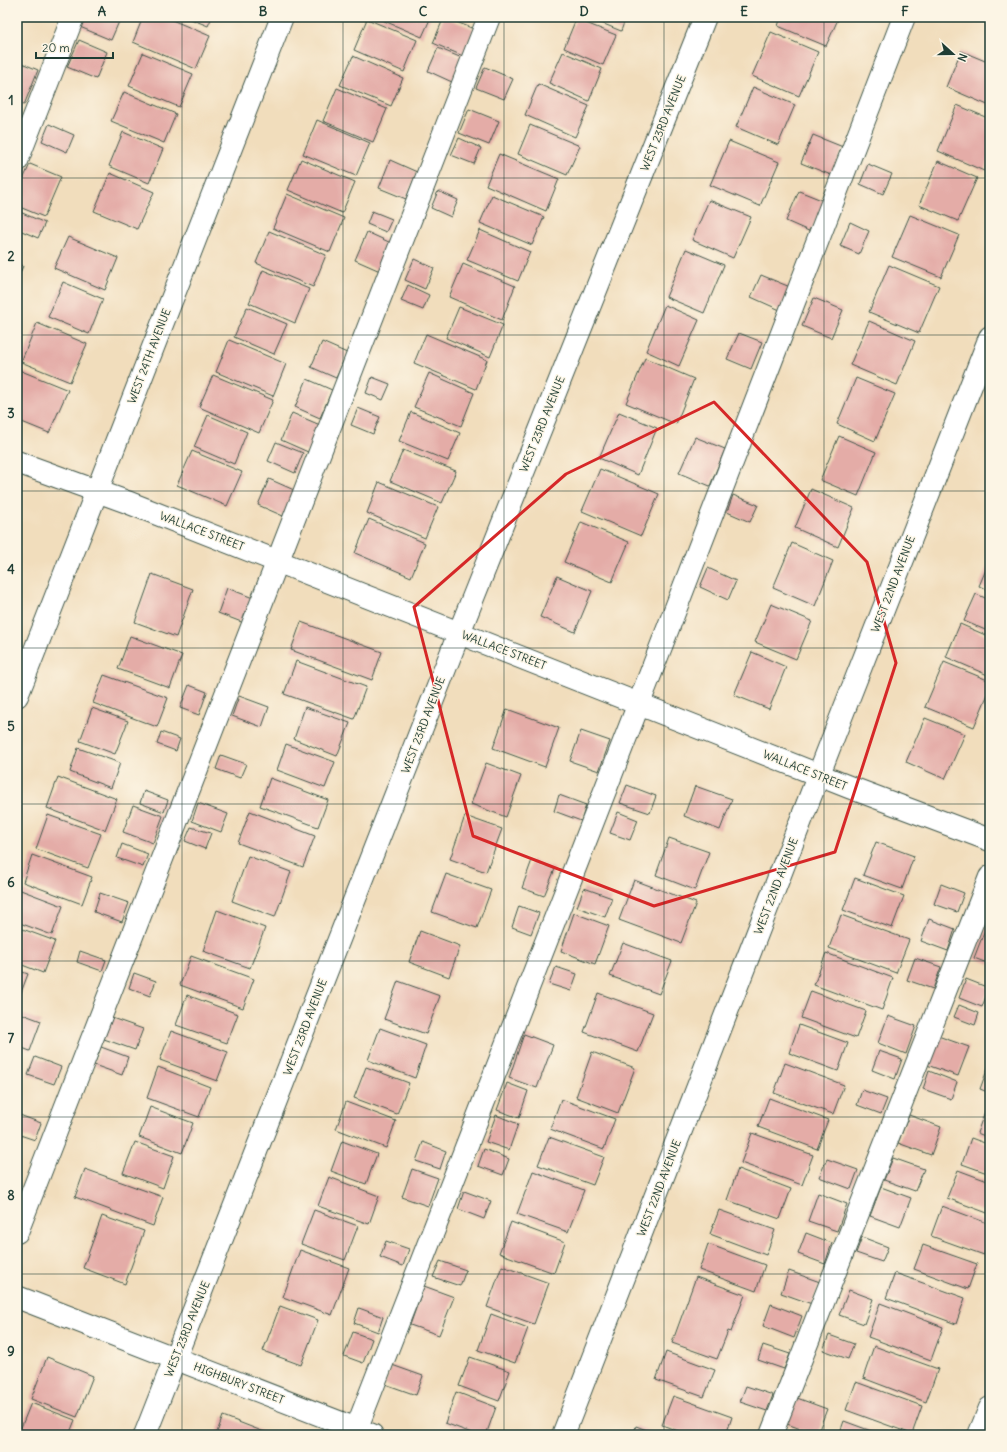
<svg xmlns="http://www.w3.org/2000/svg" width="1007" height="1452" viewBox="0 0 1007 1452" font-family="Delius,sans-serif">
	<rect width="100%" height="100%" fill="#fcf5e5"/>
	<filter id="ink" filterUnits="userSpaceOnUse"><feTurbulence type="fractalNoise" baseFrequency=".025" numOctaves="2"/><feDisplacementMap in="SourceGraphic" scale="8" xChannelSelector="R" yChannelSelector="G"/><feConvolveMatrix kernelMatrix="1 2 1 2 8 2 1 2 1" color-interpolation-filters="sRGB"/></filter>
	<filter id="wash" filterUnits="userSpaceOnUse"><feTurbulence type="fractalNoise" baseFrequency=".012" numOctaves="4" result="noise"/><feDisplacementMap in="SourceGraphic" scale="16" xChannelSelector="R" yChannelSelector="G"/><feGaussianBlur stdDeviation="0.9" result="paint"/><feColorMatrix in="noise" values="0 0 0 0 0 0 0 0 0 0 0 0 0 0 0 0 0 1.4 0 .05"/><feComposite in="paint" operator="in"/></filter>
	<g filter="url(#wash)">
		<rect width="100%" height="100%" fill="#f1ddbc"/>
		<g id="blocks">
			<path fill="#e4aca7" d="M84,17H121L111,40L80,27Z
				M143,17H165L210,36L196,69L133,42Z
				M186,17H212L208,26Z
				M375,17H431L422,37Z
				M444,17L474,29L463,56L433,43Z
				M587,17H626L621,31Z
				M781,17H839L826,46L778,26Z
				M367,19L417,40L404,72L354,50Z
				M576,19L616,35L603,65L564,48Z
				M771,32L818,52L799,96L752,76Z
				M79,40L107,52L96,79L67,67Z
				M438,48L462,58L452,82L428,71Z
				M961,51L990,63V106L946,87Z
				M563,52L602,69L589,101L549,83Z
				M143,53L193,74L179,107L129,86Z
				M353,56L403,78L391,106L340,85Z
				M17,61L38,70L24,105L17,102Z
				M485,67L513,79L504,99L476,88Z
				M538,84L589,106L575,137L525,115Z
				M753,87L795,105L778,145L736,127Z
				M337,88L387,109L373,142L323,121Z
				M124,92L176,114L164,143L111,121Z
				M957,105L990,119V156L984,171L938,151Z
				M469,109L499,121L489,145L459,133Z
				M317,120L370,143L356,176L303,154Z
				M49,124L74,135L67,152L42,141Z
				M530,125L580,146L567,175L518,154Z
				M123,132L163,149L149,183L109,166Z
				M813,135L843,147L831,175L801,163Z
				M459,138L481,148L474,164L451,155Z
				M729,141L779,162L760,206L710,185Z
				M499,154L559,179L546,211L486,185Z
				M301,159L355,182L342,213L288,190Z
				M390,160L417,172L406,199L379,188Z
				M938,161L977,178L958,221L919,205Z
				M30,164L61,177L44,217L17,206V193Z
				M868,164L892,174L883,194L860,184Z
				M110,173L154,192L137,229L94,211Z
				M438,191L458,200L451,217L431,208Z
				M799,191L824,201L811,232L786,221Z
				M287,194L344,218L330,252L273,228Z
				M492,195L544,217L532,245L480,223Z
				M709,200L751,217L733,258L692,240Z
				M372,211L392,219L386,232L367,224Z
				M20,212L45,223L38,238L17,229V220Z
				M910,215L959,235L941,277L892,257Z
				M850,222L869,231L859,254L840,246Z
				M480,230L530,252L518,281L467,260Z
				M269,231L326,255L313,287L256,263Z
				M367,232L391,243L380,271L355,260Z
				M68,237L118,258L105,290L54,268Z
				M686,249L724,265L704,313L666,297Z
				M414,259L434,268L425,289L405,280Z
				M17,263L23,266L17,280Z
				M463,264L515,286L502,320L449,297Z
				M889,265L939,286L919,333L869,312Z
				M263,270L309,289L295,323L249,303Z
				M761,275L790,287L780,310L751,297Z
				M63,282L103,299L89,334L48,317Z
				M408,285L429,295L423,310L401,301Z
				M814,298L843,310L831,338L802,326Z
				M665,305L699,320L679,366L646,351Z
				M247,307L287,324L274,354L234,337Z
				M459,307L503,325L490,357L446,338Z
				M869,321L915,341L897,385L850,365Z
				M37,323L87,344L70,382L21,362Z
				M739,333L762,342L751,369L727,359Z
				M426,334L487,360L476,389L414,363Z
				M229,340L286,364L273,396L216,372Z
				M322,342L347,353L336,378L311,367Z
				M645,358L694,379L676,424L626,403Z
				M19,370L68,390L49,433L17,420V375Z
				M429,373L474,393L461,426L414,407Z
				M213,375L273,400L259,433L199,407Z
				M372,377L390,384L383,400L366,393Z
				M856,378L895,394L875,441L837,424Z
				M307,379L332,390L320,418L295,407Z
				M358,408L380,417L373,434L351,425Z
				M411,412L460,433L448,461L399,441Z
				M619,412L657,428L638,475L599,458Z
				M292,413L320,425L308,452L281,440Z
				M208,415L247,432L234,464L194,447Z
				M839,436L876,452L858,496L820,480Z
				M695,437L725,449L710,486L679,473Z
				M276,442L303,453L295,473L268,461Z
				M403,450L456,471L442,503L390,481Z
				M192,451L242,472L227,506L177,485Z
				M600,469L659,494L641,536L582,511Z
				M269,479L294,490L283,516L258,505Z
				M379,482L438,507L425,538L367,513Z
				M811,489L854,508L838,547L795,528Z
				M733,495L758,505L750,522L727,512Z
				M369,519L425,543L411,577L355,553Z
				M581,522L629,542L612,582L564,562Z
				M792,543L833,561L815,606L773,588Z
				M990,560V591L979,586Z
				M708,568L736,581L728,600L700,587Z
				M152,574L193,589L176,637L135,622Z
				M557,576L592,591L575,632L540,617Z
				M227,588L253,598L244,623L218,613Z
				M976,594L990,600V632L964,621Z
				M771,604L812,621L796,659L755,642Z
				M301,622L382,652L372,680L291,650Z
				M960,624L990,637V676L946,657Z
				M130,636L182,655L170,688L118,669Z
				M752,652L786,667L769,709L734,695Z
				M296,661L366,687L354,719L284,694Z
				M944,662L990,681V689L974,727L925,707Z
				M104,675L168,698L157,727L93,703Z
				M189,685L207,692L199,715L180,708Z
				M239,696L269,707L262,727L232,716Z
				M305,707L350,723L337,756L294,739Z
				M92,708L128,721L115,754L80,741Z
				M507,709L559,728L545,767L493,748Z
				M925,718L965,734L945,779L906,762Z
				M581,731L610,741L599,771L570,761Z
				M161,732L180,739L176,751L157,744Z
				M286,744L335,762L325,788L277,770Z
				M78,748L120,763L111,788L70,772Z
				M221,755L246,764L240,778L216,769Z
				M486,763L521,776L506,817L471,804Z
				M58,777L117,799L105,830L47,808Z
				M270,778L328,800L318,827L260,806Z
				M627,785L656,796L650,813L620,803Z
				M695,786L732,799L720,830L684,816Z
				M144,791L168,800L164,812L140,803Z
				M559,795L586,805L581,821L554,811Z
				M198,803L228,814L221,832L192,821Z
				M133,805L163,816L153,843L123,832Z
				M250,811L315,836L303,867L238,843Z
				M618,812L638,820L630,840L610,833Z
				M48,815L101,834L88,868L36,849Z
				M465,816L502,829L486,872L450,859Z
				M191,827L211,833L205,849L185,841Z
				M669,838L709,852L695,890L656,875Z
				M876,842L914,856L902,889L863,875Z
				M122,844L148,854L143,867L117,858Z
				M32,855L92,877L82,904L23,882Z
				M248,856L291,872L275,917L232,901Z
				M532,860L555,869L544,896L522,888Z
				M446,874L491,890L477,928L432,912Z
				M855,878L904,896L892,928L843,910Z
				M634,880L696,903L681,943L619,920Z
				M941,884L964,893L957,912L934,904Z
				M584,888L612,898L605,917L577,907Z
				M18,889L63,906L52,935L17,922V893Z
				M100,893L129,903L122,922L94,912Z
				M519,906L539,913L531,934L512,927Z
				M217,910L265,928L250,968L203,951Z
				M574,913L609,926L595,964L561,951Z
				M841,915L909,940L896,973L829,948Z
				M929,919L955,929L948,951L921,941Z
				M17,927L55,941L43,973L17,963Z
				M986,927L990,929V964L974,958Z
				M420,931L460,946L449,977L409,962Z
				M623,943L672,961L659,994L610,976Z
				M80,951L106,960L102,971L77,962Z
				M826,953L893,978L882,1010L814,985Z
				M191,956L254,979L243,1008L180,985Z
				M915,958L941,967L933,989L907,980Z
				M556,967L577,974L571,991L549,984Z
				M17,970L28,974L17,1003Z
				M134,973L156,981L150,996L129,988Z
				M966,979L989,988L982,1007L959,998Z
				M398,981L440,996L426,1034L384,1019Z
				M811,991L866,1011L856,1038L801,1018Z
				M598,993L653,1013L638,1052L584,1032Z
				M187,995L238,1014L227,1043L176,1025Z
				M959,1005L979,1013L975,1025L954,1017Z
				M17,1012L41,1021L30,1051L17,1046Z
				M888,1016L916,1026L906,1054L878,1043Z
				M112,1018L143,1029L135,1050L104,1039Z
				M799,1025L848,1043L838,1071L789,1053Z
				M380,1028L426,1045L415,1078L368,1060Z
				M171,1031L228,1052L217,1081L160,1060Z
				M524,1034L553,1045L537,1088L509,1078Z
				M938,1036L969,1047L958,1076L927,1065Z
				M101,1047L128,1057L122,1075L94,1065Z
				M879,1051L902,1059L895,1079L872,1070Z
				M592,1052L635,1068L618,1113L576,1097Z
				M35,1057L61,1067L54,1084L28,1075Z
				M990,1062V1093L980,1089Z
				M785,1063L844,1085L833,1114L774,1093Z
				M158,1067L210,1087L199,1117L147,1098Z
				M366,1067L409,1083L397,1114L354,1098Z
				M929,1071L957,1082L951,1099L923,1089Z
				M507,1083L528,1091L519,1118L497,1110Z
				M862,1090L887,1099L881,1114L857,1105Z
				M769,1098L828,1120L817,1149L758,1127Z
				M990,1098V1138L977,1133Z
				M561,1099L615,1119L604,1149L550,1129Z
				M346,1102L396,1121L386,1148L336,1129Z
				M150,1107L193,1123L182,1153L139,1137Z
				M17,1114L41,1123L35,1140L17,1134Z
				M496,1115L518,1124L509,1150L486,1142Z
				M909,1115L941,1127L931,1155L898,1143Z
				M752,1133L813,1155L802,1185L741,1163Z
				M549,1137L604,1157L593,1185L538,1165Z
				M971,1138L990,1145V1174L962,1164Z
				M342,1141L377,1154L366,1184L331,1171Z
				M135,1142L174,1156L163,1188L123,1173Z
				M423,1142L446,1151L440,1169L416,1161Z
				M484,1149L509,1159L503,1175L478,1166Z
				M893,1158L924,1169L915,1191L884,1180Z
				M827,1159L858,1170L851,1189L819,1177Z
				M85,1169L163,1197L153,1226L75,1197Z
				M412,1169L438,1178L428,1206L402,1197Z
				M738,1169L791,1189L780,1219L727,1200Z
				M958,1170L990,1182V1214L947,1198Z
				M533,1171L584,1190L568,1232L517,1214Z
				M329,1177L379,1196L369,1224L318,1206Z
				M881,1187L911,1198L900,1227L870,1216Z
				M464,1191L491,1201L484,1219L458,1209Z
				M818,1193L847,1204L837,1231L808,1221Z
				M942,1206L990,1224V1239L984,1255L931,1236Z
				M314,1210L358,1226L345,1260L301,1244Z
				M719,1210L775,1230L766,1255L710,1234Z
				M102,1216L144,1231L125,1284L83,1268Z
				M511,1222L565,1242L554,1273L499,1253Z
				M806,1233L832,1243L825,1264L798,1254Z
				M862,1237L888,1247L882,1262L856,1253Z
				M386,1241L409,1249L403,1266L380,1257Z
				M708,1244L765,1265L756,1291L699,1270Z
				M923,1245L977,1264L968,1289L914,1269Z
				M300,1250L349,1268L332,1315L283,1297Z
				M440,1261L466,1270L460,1286L433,1277Z
				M502,1266L549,1283L534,1324L487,1307Z
				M789,1271L820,1282L812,1304L781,1293Z
				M895,1273L965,1298L956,1324L886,1298Z
				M696,1277L745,1295L731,1332L728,1331L717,1359L672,1343Z
				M424,1286L454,1297L439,1335L410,1325Z
				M849,1290L873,1299L864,1324L839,1315Z
				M880,1303L943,1327L931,1360L868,1337Z
				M771,1304L802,1316L794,1338L763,1326Z
				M280,1306L318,1320L301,1365L263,1351Z
				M359,1308L383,1317L378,1332L354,1323Z
				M491,1314L528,1328L515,1363L478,1350Z
				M353,1332L372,1339L363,1363L344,1356Z
				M829,1335L854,1344L848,1359L823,1350Z
				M763,1345L790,1354L784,1369L758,1360Z
				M874,1346L938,1369L926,1402L863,1378Z
				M666,1352L715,1370L704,1397L656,1380Z
				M47,1357L93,1376L77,1417L31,1399Z
				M470,1357L510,1371L499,1401L459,1386Z
				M392,1365L423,1376L416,1395L385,1384Z
				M856,1382L922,1406L912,1434L846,1410Z
				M746,1386L773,1395L767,1411L740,1402Z
				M456,1392L496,1407L486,1435H477L445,1423Z
				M673,1396L732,1417L726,1435H689L662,1425Z
				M797,1398L827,1409L817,1435L787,1424Z
				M31,1403L75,1420L69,1435H18Z
				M223,1416L272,1435H216Z
				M844,1421L882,1435H839Z
				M636,1426L660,1435H633Z"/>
		</g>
	</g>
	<g filter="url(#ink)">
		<use href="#blocks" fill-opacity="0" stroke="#3e5548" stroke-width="1"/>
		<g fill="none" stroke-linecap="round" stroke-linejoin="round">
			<g stroke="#3e5548" stroke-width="24">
				<path id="minor" d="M17,161L73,17
					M17,462L127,502L849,787L990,840
					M17,696L282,17
					M17,1232L489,17
					M17,1297L372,1435
					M145,1435L459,633L705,17
					M354,1435L650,675L904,17
					M563,1435L831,743L990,337
					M771,1435L990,877
					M979,1435L990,1408"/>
			</g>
			<use href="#minor" stroke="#fff" stroke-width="22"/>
		</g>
	</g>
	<path fill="none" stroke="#d62828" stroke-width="3" stroke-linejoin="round" d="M714,402L867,562L896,663L835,852L654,906L473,836L414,607L566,474Z"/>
	<path fill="none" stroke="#1f3d34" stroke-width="1" stroke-opacity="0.55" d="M182,17V1435M343,17V1435M504,17V1435M664,17V1435M824,17V1435M17,178H990M17,335H990M17,491H990M17,648H990M17,804H990M17,961H990M17,1117H990M17,1274H990"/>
	<g text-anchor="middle" stroke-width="3" stroke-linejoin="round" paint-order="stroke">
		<g font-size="11" fill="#1f3d34" stroke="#fcf5e5">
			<text transform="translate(663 123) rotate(-68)" y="4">WEST 23RD AVENUE</text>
			<text transform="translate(149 356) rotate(-69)" y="4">WEST 24TH AVENUE</text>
			<text transform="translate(542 424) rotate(-68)" y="4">WEST 23RD AVENUE</text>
			<text transform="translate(202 531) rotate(21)" y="4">WALLACE STREET</text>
			<text transform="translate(893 584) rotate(-69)" y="4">WEST 22ND AVENUE</text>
			<text transform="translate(504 650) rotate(21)" y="4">WALLACE STREET</text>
			<text transform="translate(423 725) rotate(-69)" y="4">WEST 23RD AVENUE</text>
			<text transform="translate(805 770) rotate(22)" y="4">WALLACE STREET</text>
			<text transform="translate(776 886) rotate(-69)" y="4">WEST 22ND AVENUE</text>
			<text transform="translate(305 1027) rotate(-69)" y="4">WEST 23RD AVENUE</text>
			<text transform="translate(659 1188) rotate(-69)" y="4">WEST 22ND AVENUE</text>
			<text transform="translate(187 1329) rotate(-68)" y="4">WEST 23RD AVENUE</text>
			<text transform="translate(239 1383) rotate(21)" y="4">HIGHBURY STREET</text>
		</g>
	</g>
	<rect width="1007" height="1452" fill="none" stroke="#fcf5e5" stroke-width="44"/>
	<g transform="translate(953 54) rotate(111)" stroke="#fcf5e5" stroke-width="3" paint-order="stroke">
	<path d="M0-3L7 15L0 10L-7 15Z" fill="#1f3d34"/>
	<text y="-6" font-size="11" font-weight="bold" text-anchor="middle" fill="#1f3d34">N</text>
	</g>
	<path d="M36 52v6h77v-6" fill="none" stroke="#1f3d34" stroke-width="2"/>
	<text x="42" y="52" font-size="12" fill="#1f3d34" stroke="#fcf5e5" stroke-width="3" paint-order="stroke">20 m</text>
	<rect x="22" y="22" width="963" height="1408" fill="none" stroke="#1f3d34" stroke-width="1.5"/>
	<g font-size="13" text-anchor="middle" font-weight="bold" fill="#1f3d34">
		<text x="102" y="16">A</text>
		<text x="263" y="16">B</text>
		<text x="423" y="16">C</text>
		<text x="584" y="16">D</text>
		<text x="744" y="16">E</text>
		<text x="905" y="16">F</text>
		<text x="11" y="105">1</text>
		<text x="11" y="261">2</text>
		<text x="11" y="418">3</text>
		<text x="11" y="574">4</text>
		<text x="11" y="731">5</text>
		<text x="11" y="887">6</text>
		<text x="11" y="1043">7</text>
		<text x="11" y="1200">8</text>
		<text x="11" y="1356">9</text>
	</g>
</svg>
